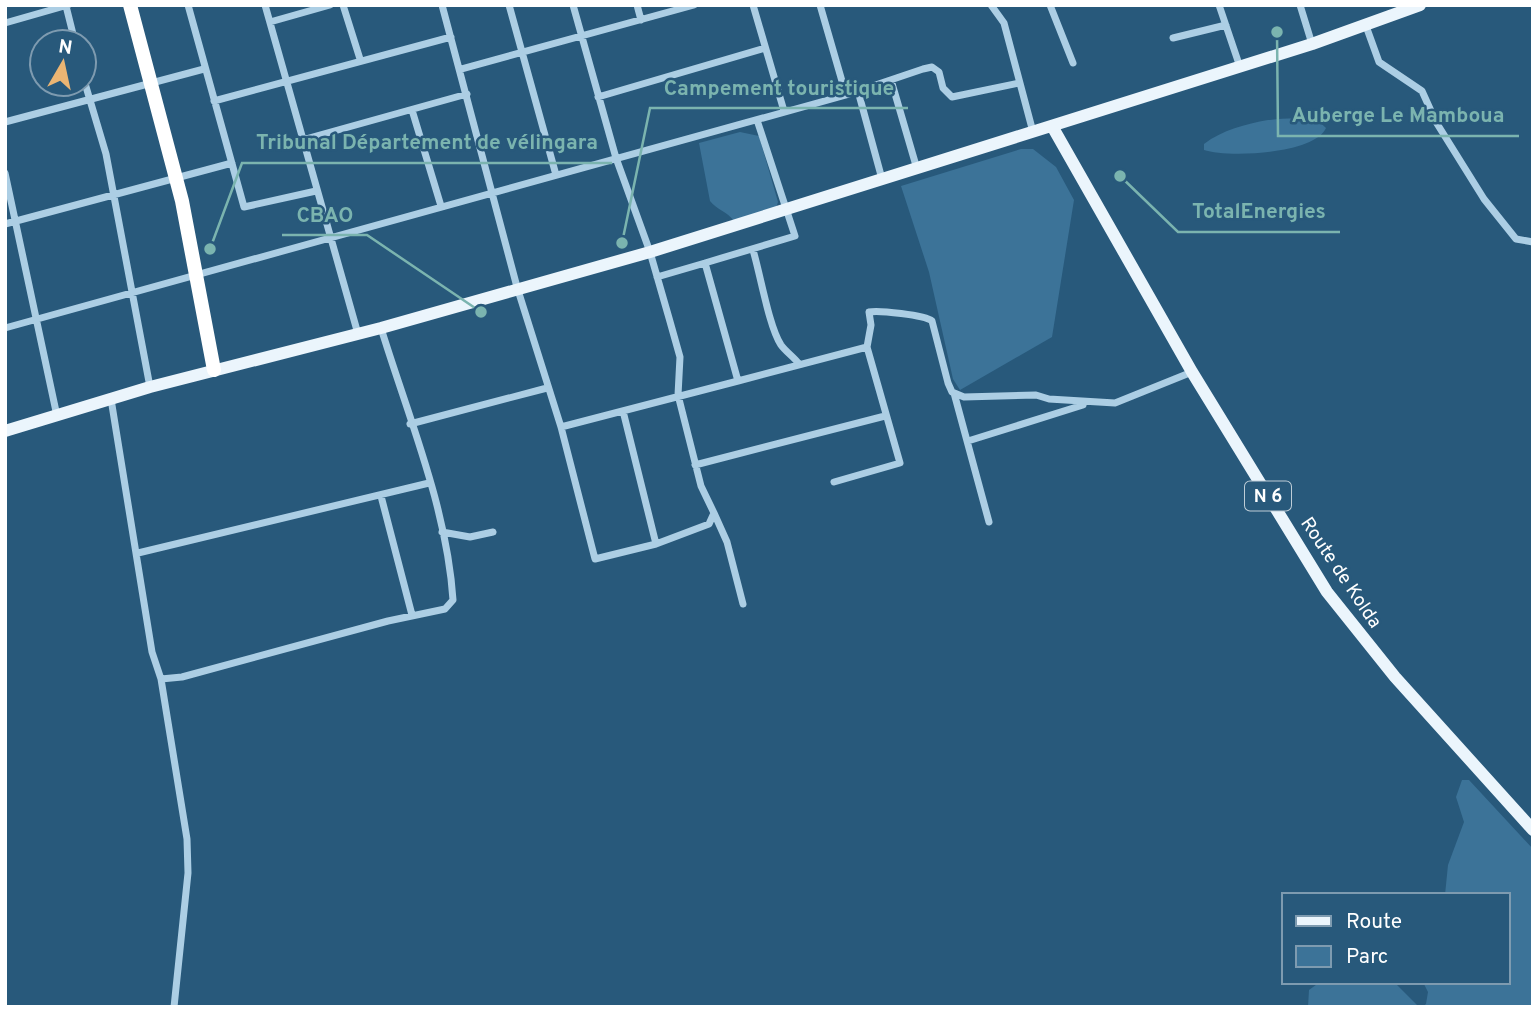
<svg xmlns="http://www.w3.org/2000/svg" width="1538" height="1012" viewBox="0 0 1538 1012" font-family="Overpass,sans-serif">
	<rect width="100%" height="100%" fill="#28597b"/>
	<path fill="#3c7398" d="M1268,120C1286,119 1313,114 1326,128C1315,154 1228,158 1204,150V144C1222,130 1246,124 1268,120Z
		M740,132L759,136L778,202L776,208L734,221C727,211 717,210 710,201L699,143Z
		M1021,149H1033L1056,167L1074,200L1052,337L960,390L953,379L929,272L901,186Z
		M1462,780H1469L1533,849V1007H1422L1426,1004L1428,992L1423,982H1508V895H1445L1448,865L1464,822L1456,797Z
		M1320,982H1394L1419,1007H1308L1309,990Z"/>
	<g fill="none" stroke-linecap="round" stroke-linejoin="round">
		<path stroke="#accee4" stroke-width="7" d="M188,5L244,207L316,191
			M265,5L358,334
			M343,5L360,59
			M442,5L517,287L561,427L595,559L656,544
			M509,5L556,175
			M573,5L616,158L650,252L669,318L680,357L678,395L701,486L714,513L709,524L656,544L623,411
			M637,5L641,20
			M753,5L784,111
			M820,5L846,95
			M991,5L1004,23L1033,132
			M1050,5L1073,63
			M1219,5L1240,67
			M1300,5L1312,44
			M66,6L75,42
			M270,22L330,5
			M5,23L68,5
			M1366,26L1379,62L1422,91L1436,122L1484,199L1516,239L1533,242
			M1173,38L1226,25
			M461,69L694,5
			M84,80L106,154L150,387
			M891,80L917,169
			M858,91L882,179
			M598,97L765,48
			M214,101L451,37
			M412,110L441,206
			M757,120L795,236L705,263L738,381L867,347
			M5,122L204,69
			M302,140L467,94
			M5,173L57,416
			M5,224L232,163
			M753,250C760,273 769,327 781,345C786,352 794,357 799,364
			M657,277L705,263
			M5,328L846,95L923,69L932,67L939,72L943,88L952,97L1019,83
			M954,393L989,522
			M111,399L152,652L161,679L187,839L188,873L174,1007
			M410,424L547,388
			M561,427L738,381
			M968,441L1083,405
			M695,465L885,416
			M834,482L900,463L867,347L871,325L869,312C878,310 925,315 932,321L948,383L952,392L964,397L1036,395L1049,399L1115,403L1192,372
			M381,496L412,615
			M714,513L727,542L743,604
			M442,532L470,537L493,532
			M138,553L429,483
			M161,679L182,677L388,621L445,609L453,600C447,508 408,416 381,328"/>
		<path stroke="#ebf5fc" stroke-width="12" d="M1052,126L1192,372L1327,592L1395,677L1533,830
			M5,431L150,387L381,328L650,252L1312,44L1420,5"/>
		<path stroke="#fff" stroke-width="14" d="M130,5L182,201L214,370"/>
	</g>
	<g text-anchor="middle" stroke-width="5" stroke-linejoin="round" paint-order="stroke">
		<rect fill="#28597b" stroke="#becdd7" stroke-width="2" x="1245" y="481.5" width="46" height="29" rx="5"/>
		<g font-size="18" font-weight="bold" fill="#fff">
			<text x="1268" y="502">N 6</text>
		</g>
		<g font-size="19" fill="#fff" stroke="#28597b">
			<text transform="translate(1342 572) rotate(56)" y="7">Route de Kolda</text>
		</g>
	</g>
	<path fill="none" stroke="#7bb4af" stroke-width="2.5" d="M622 243L650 108H908M1277 32L1278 136H1519M210 249L242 163H612M1120 176L1178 232H1340M481 312L367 235H282"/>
	<g fill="#7bb4af" stroke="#28597b" stroke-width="2.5">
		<circle cx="622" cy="243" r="7"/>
		<circle cx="1277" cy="32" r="7"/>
		<circle cx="210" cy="249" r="7"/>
		<circle cx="1120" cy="176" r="7"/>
		<circle cx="481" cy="312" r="7"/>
	</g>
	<g font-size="21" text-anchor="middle" font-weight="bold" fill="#7bb4af" stroke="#28597b" stroke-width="5" stroke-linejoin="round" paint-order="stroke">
		<text x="779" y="95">Campement touristique</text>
		<text x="1398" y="122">Auberge Le Mamboua</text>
		<text x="427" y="149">Tribunal Département de vélingara</text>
		<text x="1259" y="218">TotalEnergies</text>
		<text x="325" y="222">CBAO</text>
	</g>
	<rect width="1538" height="1012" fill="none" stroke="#ffffff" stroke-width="14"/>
	<rect x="1282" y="893" width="228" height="91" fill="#28597b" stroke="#7e9bb0" stroke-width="2"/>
	<rect x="1296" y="916" width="35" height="10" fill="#ebf5fc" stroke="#7e9bb0" stroke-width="2"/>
	<text x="1346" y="928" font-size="21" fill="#ffffff">Route</text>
	<rect x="1296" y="946" width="35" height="21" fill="#3c7398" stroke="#7e9bb0" stroke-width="2"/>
	<text x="1346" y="963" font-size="21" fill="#ffffff">Parc</text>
	<g transform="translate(63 63) rotate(9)"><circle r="33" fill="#28597b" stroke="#7e9bb0" stroke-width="2"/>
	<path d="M0-5L12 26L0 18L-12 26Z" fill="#ebb573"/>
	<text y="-10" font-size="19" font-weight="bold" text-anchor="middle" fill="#ffffff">N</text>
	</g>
</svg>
